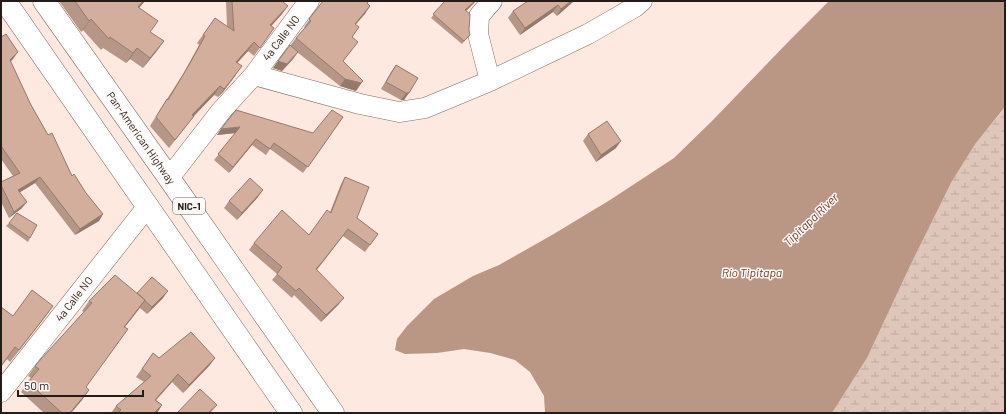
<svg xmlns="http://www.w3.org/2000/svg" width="1006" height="414" viewBox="0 0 1006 414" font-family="Barlow,sans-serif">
	<defs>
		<pattern id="wetland-marsh" width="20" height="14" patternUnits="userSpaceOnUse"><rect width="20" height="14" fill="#dec6ba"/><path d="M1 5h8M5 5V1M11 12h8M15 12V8" fill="none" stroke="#beaa9f"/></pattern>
	</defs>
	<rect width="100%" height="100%" fill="#fde9e0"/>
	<path fill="url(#wetland-marsh)" d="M1005,108V413H832L867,358L911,264L952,181L976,143Z"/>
	<path fill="#ba9684" d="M829,1H1005V107L976,143L952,181L911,264L867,358L832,413H545L544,396L530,372L515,360L490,353L464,349L437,353L405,354L395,350L397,339L407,326L434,299L473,276L499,265L552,235L610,200L674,158L713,120L791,39Z"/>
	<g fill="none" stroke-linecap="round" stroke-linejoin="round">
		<g stroke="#826d62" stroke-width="21">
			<path id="minor" d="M254,75L360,104L399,112L425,108L490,81L588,34L635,7L642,1
				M490,81L478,34L479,16L492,1
				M169,178L221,111L254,75L309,1
				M1,392L148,206"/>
		</g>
		<g stroke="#826d62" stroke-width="23">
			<path id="highway" d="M5,1L291,413
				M44,1L169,178L333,413"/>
		</g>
		<use href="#minor" stroke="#fff" stroke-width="20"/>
		<use href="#highway" stroke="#fff" stroke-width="22"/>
	</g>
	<path fill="#b69686" d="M59,1H145L139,8L150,32L164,41L156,52L143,68L130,59L126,63L103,48L101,50L83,30L81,32Z
		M226,1H282V14L271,26L274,28L254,56L248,51L237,63L236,75L223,92L218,97L214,95L194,116L188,124L169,148L150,126L161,108L167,99L183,74L199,45L197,43L215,18L227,27Z
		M323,1H369L367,4L370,6L356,24L352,37V50L343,61L357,89L356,91L340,86L297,52L293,59L282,71L273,68L296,38L305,28L304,27Z
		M445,1H476L466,11L467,38L462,44L431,18Z
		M528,1H574L557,16L553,12L520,35L508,18L513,11Z
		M1,37L13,59L10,62L31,105L48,135L72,176L103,214L99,221L75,235L35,183L20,192L22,208L9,218L1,202V182L13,176L1,159Z
		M396,65L418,78L404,100H401L381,89L391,72Z
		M343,117L303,173L270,149L266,155L252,145L229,173L214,160L236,133L217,135L221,129L313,133Z
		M588,134L616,148L596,162L583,141Z
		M345,177L357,218L378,234L365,252L343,236L317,270L339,304L321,322L294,295L292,298L272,280L277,274L249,250L254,243L309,235L330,212L341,184Z
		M258,197L237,220L224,208L229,201Z
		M9,223L30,238L28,242L6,226Z
		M137,293L163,298L147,314L140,308L125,327L86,387L89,390L82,400L71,413H44L21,392L31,378L28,376L35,366L84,312L82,311L89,301Z
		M53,306L45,317L10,362L7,359L1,367V307L13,316Z
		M153,353L159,358H215L209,366L183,393L172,382L156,400L162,405L157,413H111L116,406L144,382L136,377Z"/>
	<path fill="#947a6d" d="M143,1H145L130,18L138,7Z
		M475,1H476L463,14L465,10Z
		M571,1H574L557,16L561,9Z
		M558,5L553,12L520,35L525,28Z
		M288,6L282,14L264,34L270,25Z
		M370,6L365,14L350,31L355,24Z
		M91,19L83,30L81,32L89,21Z
		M164,41L156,52L143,68L150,58Z
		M254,42L248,51L230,71L236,62Z
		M137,48L130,59L126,63L133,53Z
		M18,52L13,59L5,67L10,60Z
		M298,52L293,59L282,71L273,68L278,61Z
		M242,66L223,92L218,97L224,89Z
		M345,79L363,81L356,91L340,86Z
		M220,86L214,95L186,124L192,115Z
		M406,93H409L404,100H401Z
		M240,127L236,133L217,135L221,129Z
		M256,139L252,145L229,173L233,167Z
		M621,141L616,148L596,162L601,155Z
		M40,177L35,183L14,196L18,190Z
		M263,190L258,197L237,220L242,213Z
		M27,202L22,208L9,218L14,212Z
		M103,214L99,221L75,235L80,229Z
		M168,291L163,298L147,314L152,307Z
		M344,298L339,304L321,322L326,315Z
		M145,300L138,310L117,337L124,327Z
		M53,306L45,317L10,362L19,350Z
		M215,358L209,366L183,393L189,385Z
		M178,374L172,382L149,408L155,400Z
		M89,390L82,400L71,413H70Z
		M162,405L157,413H154Z
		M217,405L210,413H208Z"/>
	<path fill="#d4ae9c" stroke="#947a6d" d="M75,1H143L138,7L158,21L150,32L164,41L150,58L137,48L133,53L110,37L109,39L91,19L89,21Z
		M232,1H282L288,6L270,25L274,28L260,48L254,42L236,62L242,66L229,83L224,89L220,86L192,115L194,116L175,140L156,117L167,99L168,100L189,65L205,36L203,35L215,18L234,31Z
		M323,1H368L367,3L370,6L355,24L359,27L352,37L358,42L343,61L363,81L361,83L345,79L296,38L311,21L309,19Z
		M445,1H475L465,10L470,14L469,30L470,35L464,41L433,14Z
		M528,1H571L561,9L558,5L525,28L513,11Z
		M6,34L18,52L10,60L31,105L48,135L52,133L72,176L74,174L86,193L103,214L80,229L40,177L18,190L27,202L14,212L1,185V182L20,173L1,146V37Z
		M290,45L298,52L287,64L278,61Z
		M396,65L418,78L409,93H406L386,82Z
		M236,110L313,133L332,110L343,117L308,167L274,143L270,149L256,139L233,167L218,154L240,127L221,129Z
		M607,121L621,141L601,155L588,134Z
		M345,177L369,187L357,218L378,234L370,245L348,229L323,261L316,269L344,298L326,315L299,288L296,291L277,274L282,267L254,243L282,210L309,235L327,210L331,213Z
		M250,178L263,190L242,213L229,201Z
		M17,213L37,225L30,238L9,223Z
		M115,275L145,300L124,327L128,329L86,387L89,390L70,413H62L28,382L39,369L35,366L41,359L92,303L89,301Z
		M152,277L168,291L152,307L145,301V300L137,293Z
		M32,290L53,306L19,350L15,347L1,366V307L13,316Z
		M191,332L215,358L189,385L178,374L155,400L162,405L154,413H118L121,410L116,406L151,376L142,369L153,353L159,358Z
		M200,389L217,405L208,413H177Z"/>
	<g text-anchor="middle" stroke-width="3" stroke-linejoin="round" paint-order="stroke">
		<rect fill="#fffaf7" stroke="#665f5b" stroke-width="1" x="173" y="198" width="32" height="16" rx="3"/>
		<g font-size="10" font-weight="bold" fill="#241c18">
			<text x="189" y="210">NIC-1</text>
		</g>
		<g font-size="11" fill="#241c18" stroke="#fffaf7">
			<text transform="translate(281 38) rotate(-53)" y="4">4a Calle NO</text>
			<text transform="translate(141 138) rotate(55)" y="4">Pan-American Highway</text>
			<text transform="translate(74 299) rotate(-52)" y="4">4a Calle NO</text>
		</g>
		<g font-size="12" font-style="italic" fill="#6d3b20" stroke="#fffaf7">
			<text transform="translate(811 220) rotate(-44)" y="4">Tipitapa River</text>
			<text x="752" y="277">Río Tipitapa</text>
		</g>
	</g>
	<rect width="1006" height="414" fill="none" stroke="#241c18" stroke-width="4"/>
	<path d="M18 390v6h125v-6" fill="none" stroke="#241c18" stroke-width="2"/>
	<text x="24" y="390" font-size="12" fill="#241c18" stroke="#fffaf7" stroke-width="3" paint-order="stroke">50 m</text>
</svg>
